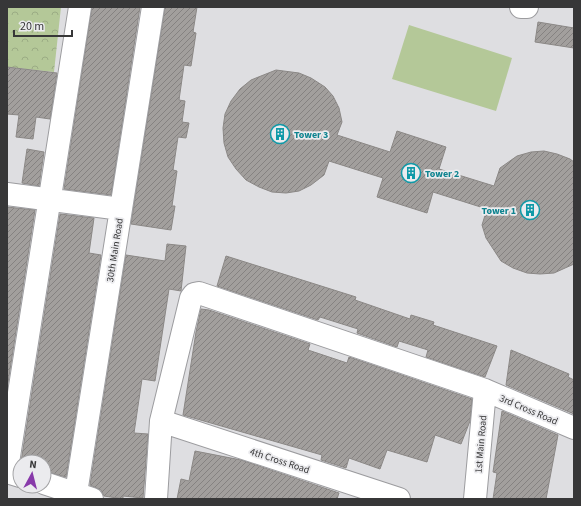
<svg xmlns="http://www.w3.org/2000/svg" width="581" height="506" viewBox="0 0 581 506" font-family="'Source Sans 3',sans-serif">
	<defs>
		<pattern id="park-crowns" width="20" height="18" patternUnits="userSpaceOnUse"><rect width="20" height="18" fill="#b4c898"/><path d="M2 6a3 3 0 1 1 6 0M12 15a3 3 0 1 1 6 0" fill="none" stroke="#9bac84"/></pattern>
		<pattern id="building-hatch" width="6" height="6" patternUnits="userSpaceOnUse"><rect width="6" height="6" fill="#a29f9d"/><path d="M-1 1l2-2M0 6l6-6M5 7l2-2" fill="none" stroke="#858281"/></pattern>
	</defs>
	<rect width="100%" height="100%" fill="#dedee1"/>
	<path fill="url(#park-crowns)" d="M7,7H61L54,72L7,67Z"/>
	<path fill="#b4c898" d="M409,25L512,58L496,111L392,79Z"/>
	<path fill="url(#building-hatch)" stroke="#8b8886" d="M92,7H140L111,195L64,189Z
		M165,7H197L193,32L196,33L191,66L184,65L179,100L185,101L182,122L189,123L186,138L178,137L173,170L177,171L172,206H175L171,230L131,224Z
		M538,22L574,28V48L535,42Z
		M7,67L57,73L50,119L36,117L33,139L16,137L19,115L7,114Z
		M276,70L299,73L311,78L325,87L333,96L339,108L342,122L337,135L390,152L397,131L446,147L439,169L494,186L500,168L517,156L531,152L544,151L557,154L570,159L574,162V264L554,273L540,274L527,273L513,268L501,261L486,238L482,225L487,209L433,192L427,213L377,197L383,178L329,161L324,175L311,185L299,191L286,193L272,192L259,187L246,180L236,169L228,157L224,143L223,128L225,114L231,101L240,89L251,80Z
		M27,149L44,152L39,186L22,183Z
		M7,207L35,210L7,389Z
		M60,214L94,218L89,253L101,255L66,477L44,471V462H21Z
		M167,244L186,246L181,291L169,289L155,381L142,379L134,433L148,434L143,498L123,496V499L104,496L101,490L90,485L126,255L165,261Z
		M226,256L356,297L355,300L410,319L411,315L434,322L433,325L497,346L485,377L426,357L428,350L399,341L397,347L357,333L358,329L320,317L318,320L217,286Z
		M201,309L209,310L310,344L308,350L347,363L349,357L472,399L470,421L461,444L435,435L427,462L387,450L380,469L349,458L346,468L321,460L322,455L183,415L196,332Z
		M511,350L569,374L568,377L574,380V414L506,385Z
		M502,411L558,435L546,499H493L497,473L493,472Z
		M195,451L241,460L339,493L337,499H177L181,479L189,481Z"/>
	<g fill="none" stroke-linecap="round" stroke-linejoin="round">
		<g stroke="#9c9c9f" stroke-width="24">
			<path id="minor" d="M521,7H527
				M7,194L121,209
				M161,421L399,499
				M7,469L80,7
				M76,493L153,7
				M156,499L161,421L191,298L194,294L199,293L485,390L574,428
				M475,499L485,390"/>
		</g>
		<g stroke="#9c9c9f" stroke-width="24">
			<path id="tertiary" d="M7,472L20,476
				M44,483L92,499"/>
		</g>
		<use href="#minor" stroke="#fff" stroke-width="22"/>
		<use href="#tertiary" stroke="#fff" stroke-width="22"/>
	</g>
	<defs>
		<g id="building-ring" transform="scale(1)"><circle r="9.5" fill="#ebebee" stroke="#0f9aa8" stroke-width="1.5"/><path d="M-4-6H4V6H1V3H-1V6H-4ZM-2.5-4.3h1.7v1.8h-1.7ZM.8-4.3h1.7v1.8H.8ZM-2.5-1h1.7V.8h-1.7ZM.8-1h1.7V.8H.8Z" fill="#0f9aa8"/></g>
	</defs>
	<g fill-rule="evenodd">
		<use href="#building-ring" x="280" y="134"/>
		<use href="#building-ring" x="411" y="173"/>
		<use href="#building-ring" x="530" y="210"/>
	</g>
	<g text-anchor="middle" stroke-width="3.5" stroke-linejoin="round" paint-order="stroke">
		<g font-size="10" font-weight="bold" fill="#0d838f" stroke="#ebebee" text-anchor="start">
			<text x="294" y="138">Tower 3</text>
			<text x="425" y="177">Tower 2</text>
			<text x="516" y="214" text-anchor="end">Tower 1</text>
		</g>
		<g font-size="10" fill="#373738" stroke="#ebebee">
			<text transform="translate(114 250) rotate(-81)" y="4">30th Main Road</text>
			<text transform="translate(529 409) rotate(23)" y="4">3rd Cross Road</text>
			<text transform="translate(480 444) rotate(-85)" y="4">1st Main Road</text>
			<text transform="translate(280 460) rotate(18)" y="4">4th Cross Road</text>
		</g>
	</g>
	<rect width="581" height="506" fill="none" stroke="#373738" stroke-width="16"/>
	<g transform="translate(32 474) rotate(7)"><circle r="19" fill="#ebebee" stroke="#a3a3a5"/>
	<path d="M0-3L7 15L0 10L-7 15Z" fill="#883aaa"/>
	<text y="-6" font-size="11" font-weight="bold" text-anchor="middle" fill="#373738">N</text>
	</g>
	<path d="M14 30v6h58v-6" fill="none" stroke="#373738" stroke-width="2"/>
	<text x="20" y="30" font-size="12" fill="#373738" stroke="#ebebee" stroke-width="3" paint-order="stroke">20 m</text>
</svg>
